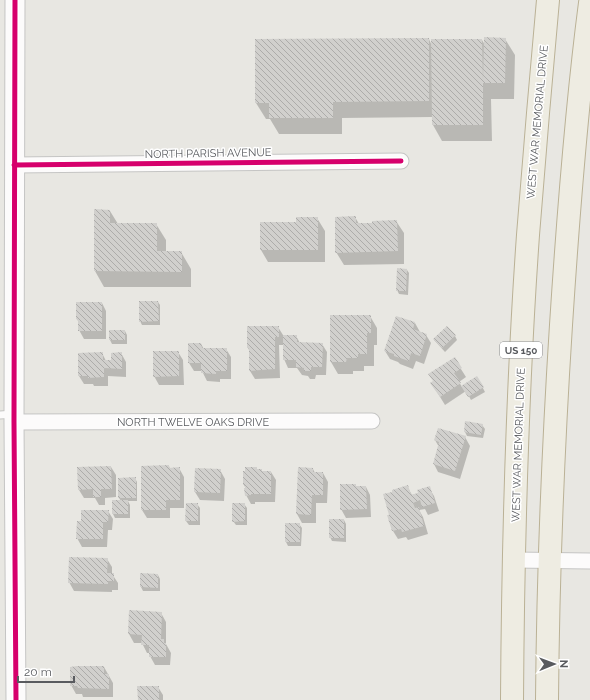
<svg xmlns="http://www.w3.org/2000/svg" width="590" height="700" viewBox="0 0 590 700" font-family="Raleway,sans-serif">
	<defs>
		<pattern id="building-back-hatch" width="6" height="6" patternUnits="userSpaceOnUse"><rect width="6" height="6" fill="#d1d0cd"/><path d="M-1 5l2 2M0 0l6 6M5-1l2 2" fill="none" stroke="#adacaa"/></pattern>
	</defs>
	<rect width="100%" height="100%" fill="#e8e7e2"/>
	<path fill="#0003" d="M429,39L432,46L482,40L485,45L505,39L515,55L514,99H491L492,141H442L433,125V117L342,118V134H279L270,119H266L256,103Z
		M95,210L110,211L118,224H156L166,240V252H181L191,269V287H104L95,271Z
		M355,217L359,224L396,221L404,233V264L344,265L336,252Z
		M317,218L325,231V262H268L261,250Z
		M407,270L409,273L408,295L399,294L397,290Z
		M158,302L160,305V325H142L140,321Z
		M102,303L106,311V339H84L79,330V323L77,319Z
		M370,316L377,328V345H374V366H364V371H353V374H338L331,362Z
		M396,317L415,323L420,332L426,335L431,343L424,364L416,361L413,369L400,364L398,362L390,359L385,351Z
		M278,327L283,335L296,336L300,343L322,344L327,352L326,375H316L315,379H310L308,376L302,375L297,368H288L284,359V345H279L280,378L255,379L250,371V352L248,348Z
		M125,331L127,335V344H112L110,340Z
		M455,336L457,340L445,352L434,340Z
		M201,344L204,349H226L231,357V379H220V382L207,381L202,371H194L189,363Z
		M178,352L183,360L184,385H159L154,376Z
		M102,353L106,361H112L121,353L126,362V377L108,376V386H94L93,384H84L79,376Z
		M454,358L466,377L459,382L462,387L477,377L485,392L471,400L466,391L445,405L437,392Z
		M482,425L485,429L483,438L467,436L465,432Z
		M465,437L470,446L460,479L438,472L434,464L439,447L435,440Z
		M169,466L170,469L179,468L184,477V508H170V518H147L142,510Z
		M111,467L116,475V497L105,498V505H99L95,498H84L79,490Z
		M299,469H313L315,473H323L328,482L327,503H316V523H302L297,514Z
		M220,470L225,479L224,501L200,500L195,492Z
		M262,472H271L276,480L275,502H255V504H251L246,495V489L244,485Z
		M135,478L137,482V501H128L130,505V518H115L113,514L121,501L119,498Z
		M407,486L412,495L419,493L429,488L434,496L439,511L428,515L425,509L419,510L423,517L428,534L408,540L406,537L398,539L393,531L388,516L390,515L394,492Z
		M356,487H366L370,495L371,517L346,518L341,509Z
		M187,504H197L200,508V525H189L186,521Z
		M244,504L247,508V525H236L233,521Z
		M108,511L113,519L112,530H108L107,547H82L77,538Z
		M344,520L346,524V542L332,541L330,537Z
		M299,524L302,528L301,546H288L286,542Z
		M107,559L112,567V574L118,583V590H112V592L74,591L69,582Z
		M158,575L160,579V591H143L141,587Z
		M130,611L161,613L166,622V644L171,653L170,665H155L150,656V653H147L142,643H134L129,634Z
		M104,667L113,683V697H83L82,694H76L71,685Z
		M158,687L163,695V700H139Z"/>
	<path fill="url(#building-back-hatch)" d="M484,37L506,38L505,83H483V125H432L431,39H482L483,81Z
		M429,38V101L333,102V118H269V103H255V39Z
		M94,209L110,210V223H157V251H182V272L94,271Z
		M356,216V223H372V221L397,220L398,251L335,253V217Z
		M296,217H318V250H260V222H296Z
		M397,268L407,269L406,291H396Z
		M139,301H158L159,321L139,322Z
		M76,302H102V331H78V320L76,319Z
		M330,315H371V333H367V354H358V358H347L346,362H330Z
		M396,316L415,322L413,329L427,334L420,356L411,353L409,361L394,356V354L384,351Z
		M247,326H279V337H275V369L249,371V348H247Z
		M447,326L456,335L442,348L433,339Z
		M109,330H125V340H109Z
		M283,335H297V342L323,343L322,367H311V371H304V368L296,367V360H283Z
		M188,343H201L202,348H227V371H216V374L201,373V363H188Z
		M153,351H179V376L153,377Z
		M103,352V360H111V353L122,352V369L104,368V377L88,378V376H78V353Z
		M455,357L462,368L454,373L461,383L440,397L430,383L433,381L428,374Z
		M477,376L484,387L468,397L461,386Z
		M465,421L483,424L481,435L464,432Z
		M438,428L466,436L455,471L433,464L439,442L434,440Z
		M169,465V468L180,467V500H166V510H141V466Z
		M111,466L112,489H101V497H93V489L78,490L77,467Z
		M245,467H257V469H262V471H271V494H251V495L245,496L244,488H245V485H243V471H245Z
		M298,467L313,468V472H323V495H312L311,515L296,514Z
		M195,468L221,469L220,493L194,492Z
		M136,477V498H118V478Z
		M340,484H356V486H366L367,509L340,510Z
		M408,485L411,495L418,493L417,490L430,486L435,503L422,507L420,500L413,503L415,508L419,507L424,526L402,532L401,529L392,531L387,515H389L383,494L392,492V490Z
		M112,500H128V514H112Z
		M186,503H198V521H185Z
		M232,503H245V521L232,522Z
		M81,510H109L108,522H103V539H76L77,521H81Z
		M329,519H344V538H329Z
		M285,523H300V542H285Z
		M69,557L108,558L107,573H114V581H108V584L68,583Z
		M140,573L158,574V588L140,587Z
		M129,610L162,612L161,639H164V643H166V657H149V645H141L142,635L128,634Z
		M77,666H104V674H109V689L78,688L77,686H70V667Z
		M137,686H159V700H138Z"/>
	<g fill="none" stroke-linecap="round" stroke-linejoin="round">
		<g stroke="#c5c5c4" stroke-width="9">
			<path id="service" d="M0,415L14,414"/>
		</g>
		<g stroke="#c5c5c4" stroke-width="17">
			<path id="minor" d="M14,165L401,161
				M14,422L372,421
				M514,560L590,561"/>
		</g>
		<g stroke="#c5c5c4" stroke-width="21">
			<path id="tertiary" d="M15,0L14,422L16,700"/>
		</g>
		<g stroke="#bab195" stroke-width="24">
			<path id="trunk" d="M512,700C513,545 517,390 528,235C534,157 541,78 548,0
				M547,700C548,575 553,450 561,325C568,217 576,110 590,3"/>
		</g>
		<use href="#service" stroke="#fcfbfb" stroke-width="7"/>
		<use href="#minor" stroke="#fcfbfb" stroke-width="15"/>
		<use href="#tertiary" stroke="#fcfbfb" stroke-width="19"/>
		<use href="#trunk" stroke="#eeece2" stroke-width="22"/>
		<g stroke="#fff" stroke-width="8">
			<path id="cycleway" d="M15,0L14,422L16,700
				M14,165L401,161"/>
		</g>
		<use href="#cycleway" stroke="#d6006c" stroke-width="5"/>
	</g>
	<g text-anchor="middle" stroke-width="3" stroke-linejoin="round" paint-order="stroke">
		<rect fill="#fff" stroke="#8b8c8f" stroke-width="1" x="500" y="342" width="42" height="16" rx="3"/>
		<g font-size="10" font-weight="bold" fill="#595b5f">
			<text x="521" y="354">US 150</text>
		</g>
		<g font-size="11" fill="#595b5f" stroke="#fff">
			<text transform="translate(537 122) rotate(-85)" y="4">WEST WAR MEMORIAL DRIVE</text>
			<text transform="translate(208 153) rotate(-1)" y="4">NORTH PARISH AVENUE</text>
			<text x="193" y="426">NORTH TWELVE OAKS DRIVE</text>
			<text transform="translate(518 445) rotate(-88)" y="4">WEST WAR MEMORIAL DRIVE</text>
		</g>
	</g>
	<g transform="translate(554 664) rotate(89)" stroke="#ffffff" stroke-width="3" paint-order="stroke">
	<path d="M0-3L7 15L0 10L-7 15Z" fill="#595b5f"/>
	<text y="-6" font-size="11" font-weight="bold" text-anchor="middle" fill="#595b5f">N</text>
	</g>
	<path d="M18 676v6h56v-6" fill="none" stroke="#595b5f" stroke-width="2"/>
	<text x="24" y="676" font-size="12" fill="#595b5f" stroke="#ffffff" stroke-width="3" paint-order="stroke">20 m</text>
</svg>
